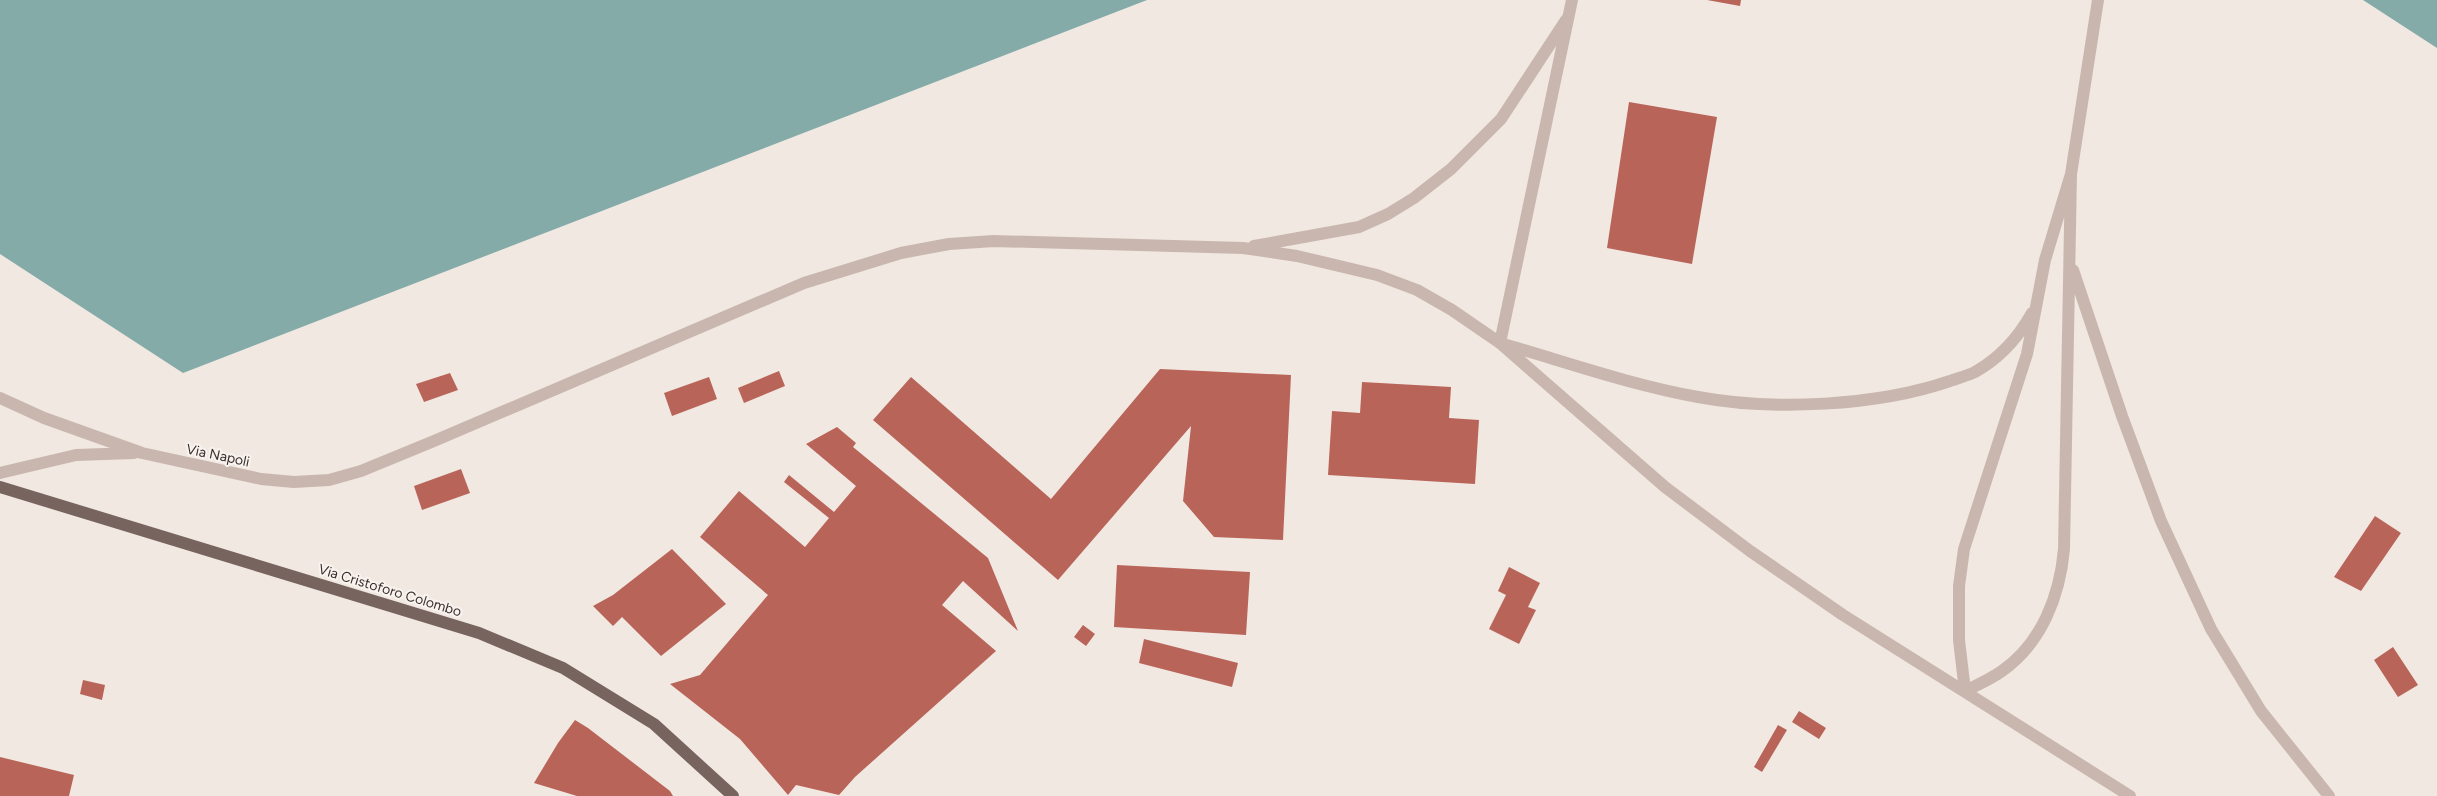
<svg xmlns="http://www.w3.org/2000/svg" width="2437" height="796" viewBox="0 0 2437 796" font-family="Figtree,sans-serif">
	<rect width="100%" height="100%" fill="#f1e8e2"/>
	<path fill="#84aba8" d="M0,0H1147L183,373L0,254Z
		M2363,0H2437V48Z"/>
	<path fill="#b96459" d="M1707,0H1741L1740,6Z
		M1629,102L1717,117L1692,264L1607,248Z
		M1160,369L1291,375L1283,540L1214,537L1183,501L1191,426L1058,580L873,420L911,377L1051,499Z
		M779,371L785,386L744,403L738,388Z
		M450,373L458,390L424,402L416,384Z
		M709,377L717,399L672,416L664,393Z
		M1362,382L1451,387L1449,418L1479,420L1475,484L1328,475L1332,411L1360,413Z
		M837,427L856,443L853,447L988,558L1018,631L963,581L942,605L996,651L855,777L839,795L796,785L788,795L740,739L670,684L700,675L768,595L700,537L739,491L805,547L829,518L784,482L789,475L834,512L856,486L806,444Z
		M461,469L470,493L422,510L414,486Z
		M2375,516L2401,533L2361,591L2334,577Z
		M672,549L726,604L661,656L622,617L613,626L593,606L613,595Z
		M1117,565L1250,572L1246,635L1114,627Z
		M1509,567L1540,583L1528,607L1536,610L1519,644L1489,629L1506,595L1498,591Z
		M1083,625L1095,634L1086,646L1074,637Z
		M1144,639L1238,663L1232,687L1139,663Z
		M2393,647L2418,685L2398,697L2374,660Z
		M83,680L105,685L102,700L80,694Z
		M1799,711L1826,728L1819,739L1792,722Z
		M575,720L588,728L670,791L673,796H577L534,783L558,743Z
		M1778,725L1787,730L1762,772L1754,767Z
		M0,757L74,775L69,796H0Z"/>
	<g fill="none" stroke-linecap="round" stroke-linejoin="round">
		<path stroke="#c9b7af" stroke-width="12" d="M1572,0L1500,343C1566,362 1631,385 1698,397C1773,411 1877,406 1950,381C1958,378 1967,376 1975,372C2000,358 2018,338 2032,313
			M2071,174L2064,549C2060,595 2042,643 2002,671C1991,679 1977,685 1965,691L1959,640V586L1964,549L2027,354L2045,260L2071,174L2098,0
			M1254,246L1359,227L1388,214L1414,198L1451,169L1501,119L1566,20
			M2073,270L2122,416L2161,521L2211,629L2261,711L2329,796
			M0,398L44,418L142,453L261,479L294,482L329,480L361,471L434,441L804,283L901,253L949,244L994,241L1243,248L1297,256L1377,275L1417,290L1452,310L1500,343L1665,487L1750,551L1843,615L2130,796
			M0,473L76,455L134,453"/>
		<path stroke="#78645f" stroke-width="12" d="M0,487L479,633L563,668L654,724L733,796"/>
	</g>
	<g text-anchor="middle" stroke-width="4" stroke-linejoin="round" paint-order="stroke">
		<g font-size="14" fill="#382f2c" stroke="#f9f3ef">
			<text transform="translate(218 455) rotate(12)" y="5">Via Napoli</text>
			<text transform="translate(390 590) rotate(17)" y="5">Via Cristoforo Colombo</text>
		</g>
	</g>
</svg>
